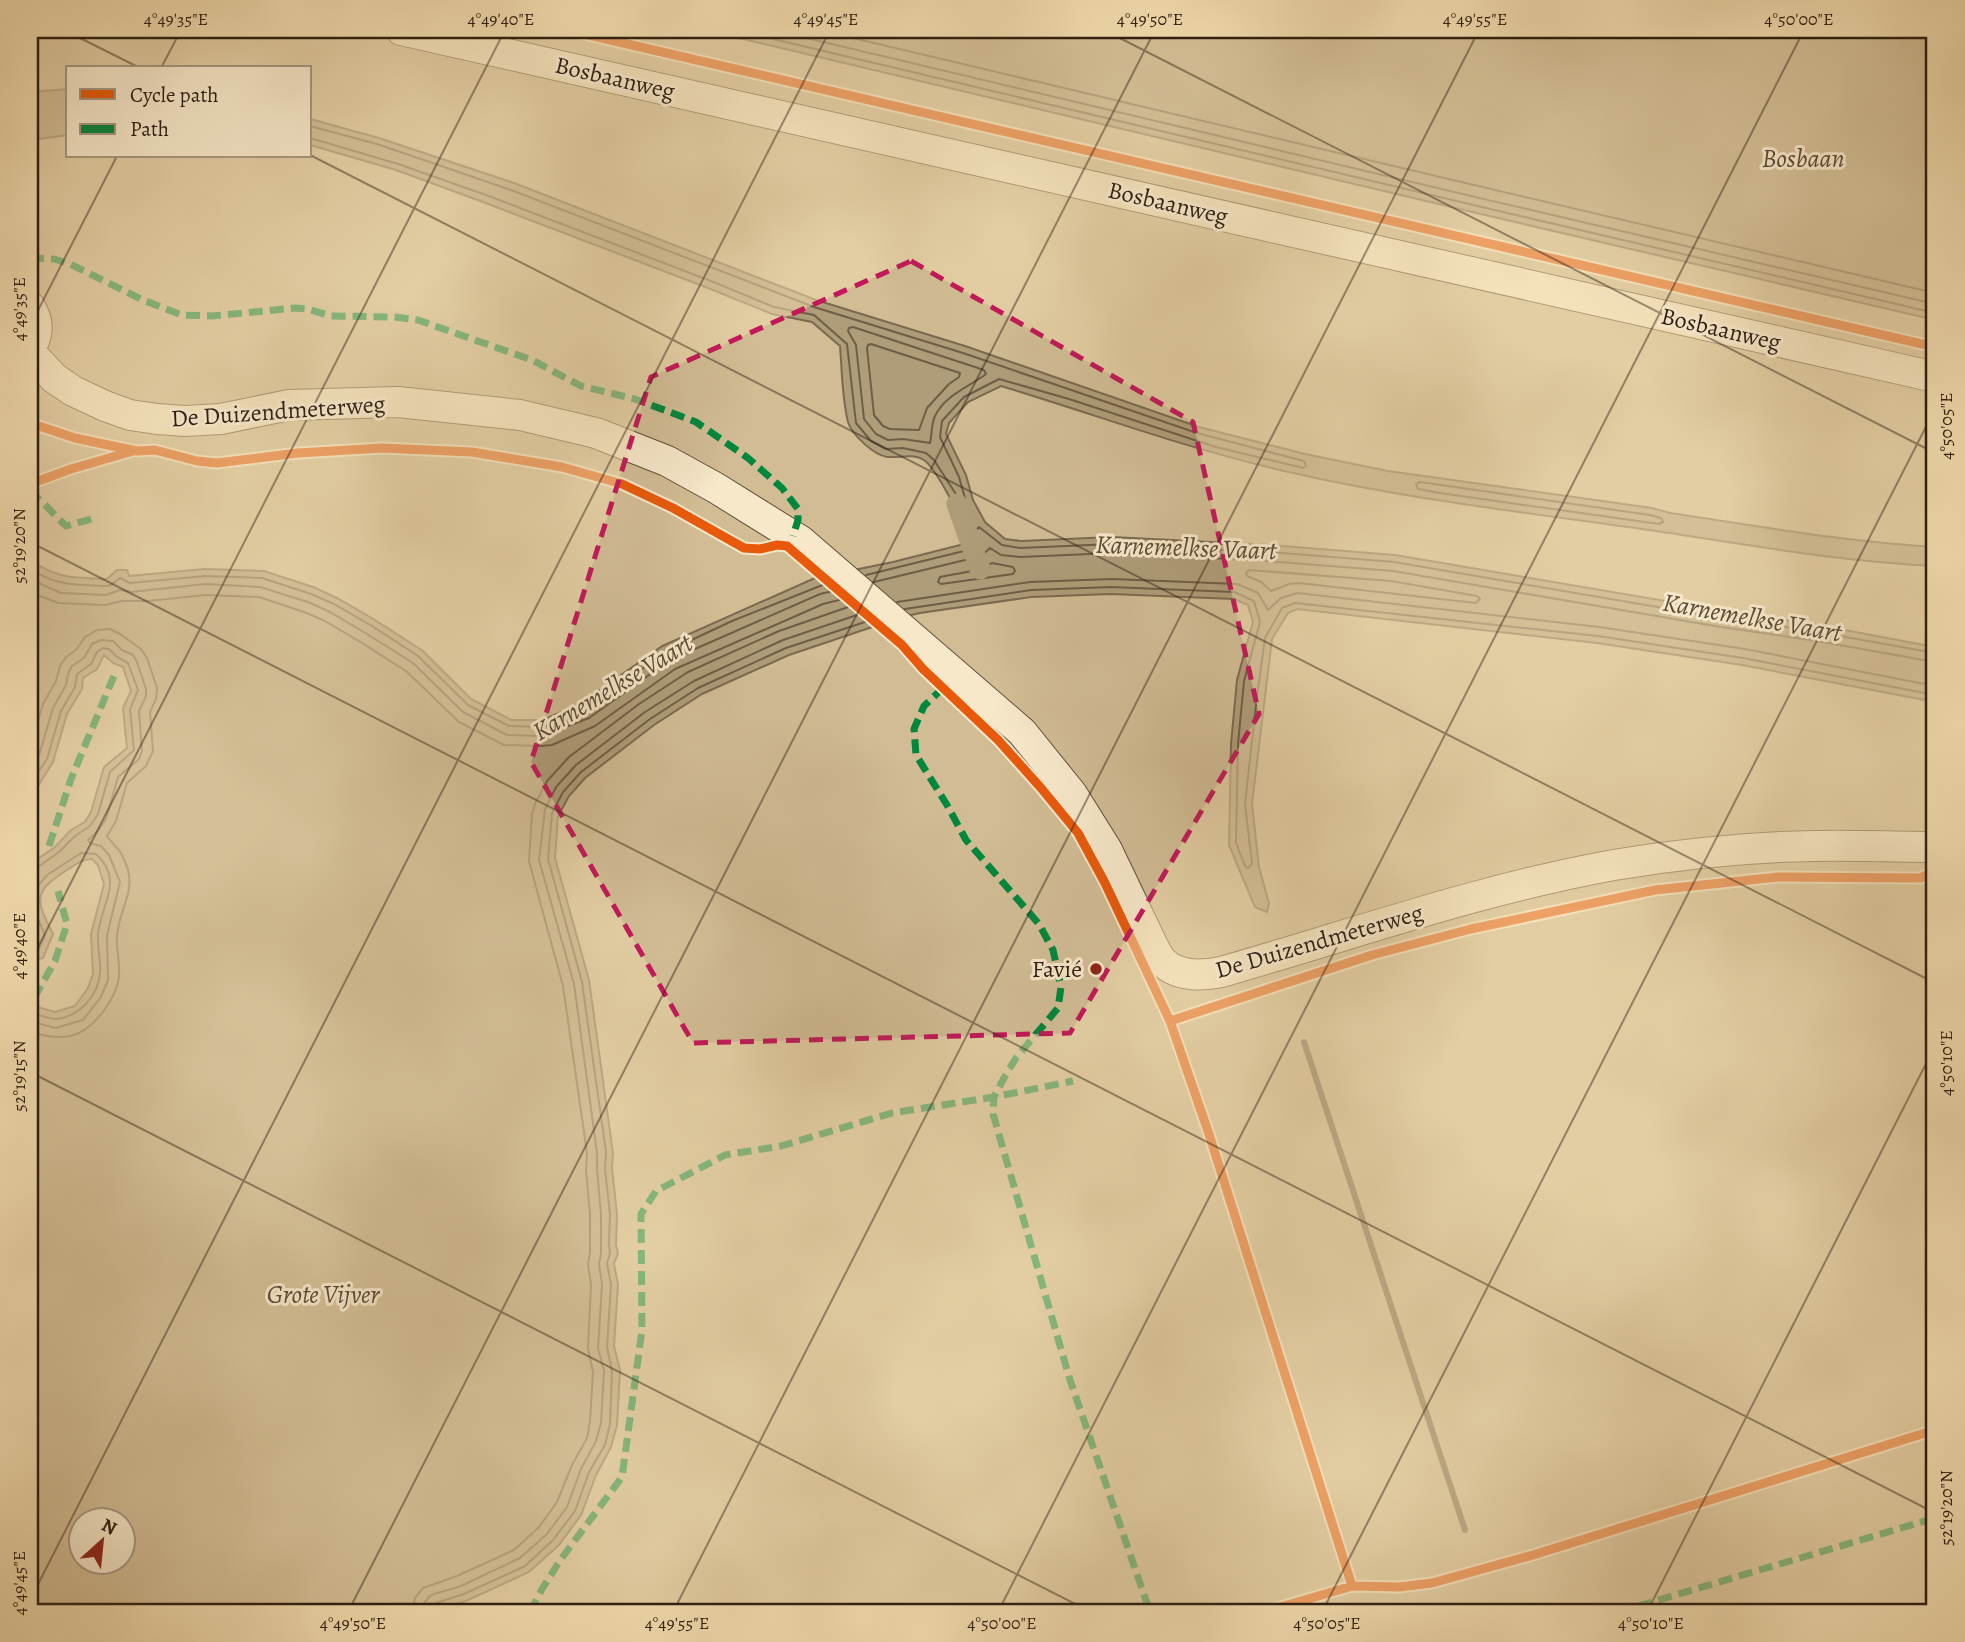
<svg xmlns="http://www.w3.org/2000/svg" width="1965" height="1642" viewBox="0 0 1965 1642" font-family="Alegreya,serif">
	<rect width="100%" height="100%" fill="#f2dcae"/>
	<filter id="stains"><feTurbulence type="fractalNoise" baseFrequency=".00286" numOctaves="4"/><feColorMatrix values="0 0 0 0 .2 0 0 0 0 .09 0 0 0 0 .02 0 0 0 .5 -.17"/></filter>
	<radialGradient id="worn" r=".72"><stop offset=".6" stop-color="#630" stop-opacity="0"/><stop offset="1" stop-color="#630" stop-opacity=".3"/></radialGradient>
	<path fill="#d1bc94" stroke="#806e54" stroke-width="2" fill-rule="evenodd" d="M30,30H1935V1612H30ZM68,68H310V156H68ZM80,1520H122V1562H80Z"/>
	<path fill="#af9c79" stroke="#7b6a50" stroke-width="2" fill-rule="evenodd" d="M705,30H1935V320L1485,215Z
		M68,89V135L30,140V92Z
		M310,119L379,138L514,183L816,300L965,346L1199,427L1305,454L1388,471L1652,508L1670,513C1758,526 1846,542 1935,547V566C1842,562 1749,545 1656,531C1531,513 1403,499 1280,470C1185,448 1094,414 1001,386L968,402L949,423L946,434L966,475L973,500L985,522L1005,539L1021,541L1112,537L1269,545L1395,555L1724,611L1813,624L1935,647V702L1742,665L1597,643L1297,609L1288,613L1272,639L1252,804L1259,867L1269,903L1267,912L1255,907L1229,845L1231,744L1237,680L1253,622L1248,605L1234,599L1111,594L1031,597L920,613L902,617L789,655L702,694L654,725L585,778L569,796L558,816L555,858L589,980L613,1153L612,1168L617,1214L616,1245L618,1254L614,1263L618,1285L614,1346L620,1370L617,1425L611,1447L596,1475L581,1515L559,1545L529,1572L466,1601L428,1612H30V1005L55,1012L75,1006L88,988L93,974L91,934L104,884L98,865L92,859C82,859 75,865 67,870C32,892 36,900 53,934L43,958L30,961V857L33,862L55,847L71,830L85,822L91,812L104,767L127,748L123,708L131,691L123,667L113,663L104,655L97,669L83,678L82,689L67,714L53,762L30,799V559C55,579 76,578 107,579L117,570H127L129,576L205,569L264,571L313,587L337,598L375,620L423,651L471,699L511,720H543L580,704L662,646L815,578L893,562L964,544L974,545C964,526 939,471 924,460C913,453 900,458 887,457C874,455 852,435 848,422C842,398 842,371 840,346L812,322L772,314L708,288L483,202L396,170L310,145ZM80,1520H122V1562H80Z"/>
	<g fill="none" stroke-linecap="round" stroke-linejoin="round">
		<path stroke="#6e5e46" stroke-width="2" d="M735,30L1486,208L1935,313
			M773,30L1488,200L1935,304
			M819,30L1491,189L1935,293
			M310,126L377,144L511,190L814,307L963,353L1197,433L1304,461L1306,466L1303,468L1216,447L1069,399L999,379L964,397L942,421L940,437L959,477L965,498L964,501L961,502L934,460L926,453L903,448L886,449L871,441L856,423L847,344L814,315L774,307L711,281L486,195L398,164L310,138
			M853,327L984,370L986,374C969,387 945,395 935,416C931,425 932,435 930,443L903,439L888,440L876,434L864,419L856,345L848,331L849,328Z
			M871,344L960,373L959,377L949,384L927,408L919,430L890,429L883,426L874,415L867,348L868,345Z
			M1420,482L1650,515L1661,518L1663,522L1659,524L1440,493L1418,489L1416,484Z
			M992,563L1013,567L1015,571L1013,574L941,584L938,582L940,577C958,573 977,572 992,563Z
			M30,568C54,586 78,585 106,586L111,585L120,578L130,583L205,576L262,578L311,594L334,604L372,626L418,656L468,705L509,726L542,727L584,710L666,652L732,621L825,584
			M1249,570L1391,581L1477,596L1480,599L1476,603L1299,583L1289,584L1271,591L1261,582L1247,576L1246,573Z
			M866,575L964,551H975L980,544L975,531L979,527L1002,545L1020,548L1113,544L1269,552L1394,562L1722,618L1812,631L1935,653
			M30,579L61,593L106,595L120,590L131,592L205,584L260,587L308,602L330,612L367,634L413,663L463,712L507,735L542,736L589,718L670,660L820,594L833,591
			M874,582L965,560L978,559L990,548L1001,555L1020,557L1113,553L1268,561L1393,571L1721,627L1811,640L1935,662
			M30,592L58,603L105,605L122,601H148L205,595L259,597L304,612L325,621L362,643L406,671L459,722L504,745L542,746L552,745L595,726L675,669L823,604L843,599
			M897,602L1030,582L1112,579L1237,584L1258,593L1268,610L1281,598L1297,593L1599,627L1745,649L1935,686
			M905,609L1031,590L1111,587L1234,592L1254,601L1260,622L1244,681L1238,744L1236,843L1245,866L1248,868L1252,864L1245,804L1257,696L1265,638L1282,608L1295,603L1598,636L1743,658L1935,695
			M30,749L43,704L56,681L60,666L66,657L76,650L85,637L97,630L110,629L120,634L141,649L147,658L157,688L156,699L150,712L153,751L146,766L127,783L116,821L107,836C111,842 117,847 121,853C141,889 120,902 117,936C116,949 120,962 119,974C119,987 112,999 105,1009C84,1039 63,1042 30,1032
			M30,769L39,755L53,708L66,685L68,674L72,666L84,658L92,644L101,640L113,641L122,650L133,655L137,662L146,689V696L139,711L142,751L139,759L118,777L106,819L97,832L88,840L90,843L101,846L109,855L120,882L107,935L108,980L101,997L83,1020L55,1028L30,1021
			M30,784L47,759L61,711L75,687L77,674L91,664L97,652L103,648L109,649L117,657L128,663L138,690L130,709L134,750L110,772L98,814L90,826L75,836L59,852L38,867L30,868
			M30,954L38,951L45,935L33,908L36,888L47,875L81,853L96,854C125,881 101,903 98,934C97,946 101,959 100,972C99,995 79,1017 56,1019C48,1019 38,1014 30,1012
			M412,1612L415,1598L423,1588L457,1576L514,1550L539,1527L557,1502L572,1465L587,1438L590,1421L593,1372L588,1348L591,1285L588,1264L590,1252V1215L586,1170L587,1153L563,986L529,861L532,814L535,804L547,781L569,757L639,704L688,672L779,631L851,606
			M423,1612L424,1603L431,1595L461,1586L520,1558L547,1534L567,1507L581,1469L596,1441L601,1423L604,1371L598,1348L602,1285L599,1264L601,1253V1215L597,1169V1153L574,984L539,860L545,809L556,787L576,765L645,712L694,681L783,640L860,614
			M431,1612L432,1607L436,1603L464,1594L525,1566L553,1540L575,1511L589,1472L605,1445L610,1424L612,1371L607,1347L611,1285L607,1263L610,1253L609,1244L610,1214L605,1169L606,1152L582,982L548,859L552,813L563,792L581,772L650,719L698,688L786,648L868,621"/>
		<path stroke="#7b6a50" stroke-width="6" d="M1304,1042L1465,1530"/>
		<path stroke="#af9c79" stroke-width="21" d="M957,504L980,569"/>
		<g stroke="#5f4e3a" stroke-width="32">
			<path id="minor" d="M401,30L1935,377
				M30,307C39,321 39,334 30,349
				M30,352L54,378L73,391L105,406L130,415L157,419L185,421L221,419L289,405L398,402L520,415L596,433L667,461L716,488L801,541L1022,732L1072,794L1107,850L1153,946C1156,951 1158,957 1162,961C1177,977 1201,976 1221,972C1351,935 1480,889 1614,865C1680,854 1747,847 1814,846C1854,845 1895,847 1935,847"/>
		</g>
		<use href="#minor" stroke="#f7e8ca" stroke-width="30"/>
		<path stroke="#00873e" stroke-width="7" stroke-dasharray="14 7" stroke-linecap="butt" d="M30,258L54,259L70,264L143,300L182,315L212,316L295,308L308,309L331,316L394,317L418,320L532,360L581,386L635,399L696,422L748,458L782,488L798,509V520L793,536
			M30,490L66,526L95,518
			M30,544L35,549
			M944,687L924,706L914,729L916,755L947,805L966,840L1039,924L1053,950L1061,987L1058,1008L1016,1058L1004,1078L994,1097L993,1114L1070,1380L1150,1612
			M49,846L71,779L116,671
			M34,998L55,961L67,924L58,891
			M530,1612L542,1589L561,1559L622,1477L642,1330L641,1214L656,1191L725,1155L781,1146L892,1113L994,1097L1073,1081
			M1618,1612L1935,1518"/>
		<g stroke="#f7e8ca" stroke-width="13">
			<path id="cycleway" d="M567,30L1935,347
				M30,423L75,438L137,451L155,450L197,461L217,463L298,453L383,448L472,452L562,467L622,484L673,508L744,548L760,549L777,545L787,546L902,645L923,669L998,740L1041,788L1078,833L1105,883L1170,1021L1209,1134L1352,1586
				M30,484L71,469L133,451
				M1170,1021L1372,955L1471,929L1655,890L1778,877L1921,878L1935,870
				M1264,1612L1352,1586L1399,1587L1432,1583L1533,1555L1935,1430"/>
		</g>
		<use href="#cycleway" stroke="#e8590c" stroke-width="9"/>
	</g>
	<path d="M0 0H1965V1642H0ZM911,261L1193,422L1259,714L1070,1033L693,1043L531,762L651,377Z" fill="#f2dcae" fill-opacity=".55" fill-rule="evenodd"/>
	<path fill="none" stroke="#c2185b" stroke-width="5" stroke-dasharray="14 9" stroke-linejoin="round" d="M911,261L1193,422L1259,714L1070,1033L693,1043L531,762L651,377Z"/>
	<path fill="none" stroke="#2e1f13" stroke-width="2" stroke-opacity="0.45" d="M64,30L140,68M1104,30L1935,453M161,68L181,30M310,155L1935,983M30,326L117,156M30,542L1935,1513M30,963L505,30M30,1072L1091,1612M30,1600L830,30M30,1601L51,1612M348,1612L1155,30M673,1612L1479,30M998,1612L1804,30M1322,1612L1935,409M1647,1612L1935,1046"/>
	<circle fill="#8f2418" stroke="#f7e8ca" stroke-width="2.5" cx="1096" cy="969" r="7"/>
	<g text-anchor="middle" stroke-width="6" stroke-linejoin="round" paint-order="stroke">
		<g font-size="24" fill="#2e1f13" stroke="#f7e8ca">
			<text transform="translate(615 78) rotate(13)" y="8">Bosbaanweg</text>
			<text transform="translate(1168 203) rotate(13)" y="8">Bosbaanweg</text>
			<text transform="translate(1721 329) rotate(13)" y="8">Bosbaanweg</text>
			<text transform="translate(278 411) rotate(-4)" y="8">De Duizendmeterweg</text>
			<text transform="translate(1319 941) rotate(-16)" y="8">De Duizendmeterweg</text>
		</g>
		<g font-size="24" fill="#2e1f13" stroke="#f7e8ca" text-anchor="end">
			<text x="1082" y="977">Favié</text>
		</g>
		<g font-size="26" font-style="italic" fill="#5b4b37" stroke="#f7e8ca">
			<text x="1803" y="167">Bosbaan</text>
			<text transform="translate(1186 547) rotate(2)" y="9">Karnemelkse Vaart</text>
			<text transform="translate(1752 617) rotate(10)" y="9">Karnemelkse Vaart</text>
			<text transform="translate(612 687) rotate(-31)" y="9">Karnemelkse Vaart</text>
			<text x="323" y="1303">Grote Vijver</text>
		</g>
	</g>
	<rect width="1965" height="1642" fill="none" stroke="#f2dcae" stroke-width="77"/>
	<rect x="66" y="66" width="245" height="91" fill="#f7e8ca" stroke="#a79881" stroke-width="2"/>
	<rect x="80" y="89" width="35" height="10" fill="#e8590c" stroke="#a79881" stroke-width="2"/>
	<text x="130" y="102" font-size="21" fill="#2e1f13">Cycle path</text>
	<rect x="80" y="124" width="35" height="10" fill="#00873e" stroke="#a79881" stroke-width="2"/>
	<text x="130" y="136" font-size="21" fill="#2e1f13">Path</text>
	<g transform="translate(102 1541) rotate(27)"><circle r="33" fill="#f7e8ca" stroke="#a79881" stroke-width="2"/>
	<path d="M0-5L12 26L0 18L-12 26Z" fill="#8f2418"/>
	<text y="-10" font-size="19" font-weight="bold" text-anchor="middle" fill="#2e1f13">N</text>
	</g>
	<rect x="38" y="38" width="1888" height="1566" fill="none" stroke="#2e1f13" stroke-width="2.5"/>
	<g font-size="18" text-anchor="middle" fill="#2e1f13">
		<text x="176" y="25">4°49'35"E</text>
		<text x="501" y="25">4°49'40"E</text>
		<text x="826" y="25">4°49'45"E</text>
		<text x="1150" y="25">4°49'50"E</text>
		<text x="1475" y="25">4°49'55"E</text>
		<text x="1799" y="25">4°50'00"E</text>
		<text transform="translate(19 309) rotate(-90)" y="6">4°49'35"E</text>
		<text transform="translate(1946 426) rotate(-90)" y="6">4°50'05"E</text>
		<text transform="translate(19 546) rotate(-90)" y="6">52°19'20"N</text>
		<text transform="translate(19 946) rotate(-90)" y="6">4°49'40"E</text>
		<text transform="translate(1946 1063) rotate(-90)" y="6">4°50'10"E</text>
		<text transform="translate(19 1076) rotate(-90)" y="6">52°19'15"N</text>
		<text transform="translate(1946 1508) rotate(-90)" y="6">52°19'20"N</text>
		<text transform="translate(19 1583) rotate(-90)" y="6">4°49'45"E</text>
		<text x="353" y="1629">4°49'50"E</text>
		<text x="677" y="1629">4°49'55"E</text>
		<text x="1002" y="1629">4°50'00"E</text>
		<text x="1327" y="1629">4°50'05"E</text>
		<text x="1651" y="1629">4°50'10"E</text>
	</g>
	<rect width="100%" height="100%" filter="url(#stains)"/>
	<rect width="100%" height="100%" fill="url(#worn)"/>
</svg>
